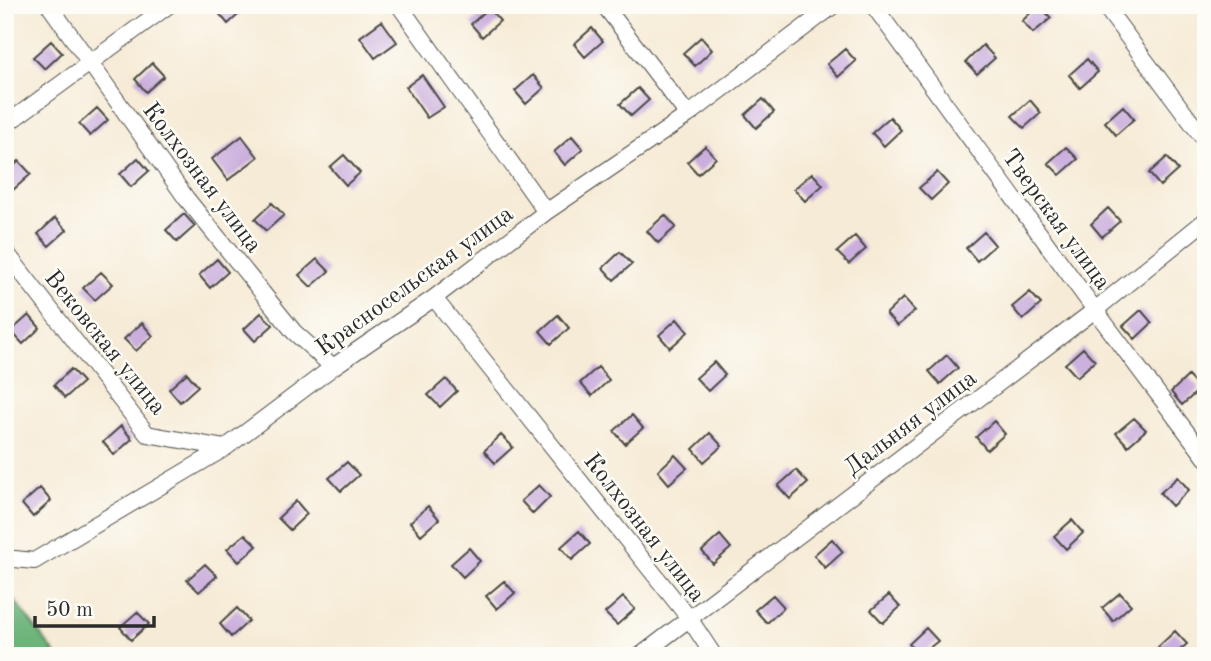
<svg xmlns="http://www.w3.org/2000/svg" width="1211" height="661" viewBox="0 0 1211 661" font-family="'Old Standard TT',serif">
	<rect width="100%" height="100%" fill="#fdfcf7"/>
	<filter id="ink" filterUnits="userSpaceOnUse"><feTurbulence type="fractalNoise" baseFrequency=".0143" numOctaves="2"/><feDisplacementMap in="SourceGraphic" scale="14" xChannelSelector="R" yChannelSelector="G"/><feConvolveMatrix kernelMatrix="1 2 1 2 8 2 1 2 1" color-interpolation-filters="sRGB"/></filter>
	<filter id="wash" filterUnits="userSpaceOnUse"><feTurbulence type="fractalNoise" baseFrequency=".00686" numOctaves="4" result="noise"/><feDisplacementMap in="SourceGraphic" scale="28" xChannelSelector="R" yChannelSelector="G"/><feGaussianBlur stdDeviation="1.57" result="paint"/><feColorMatrix in="noise" values="0 0 0 0 0 0 0 0 0 0 0 0 0 0 0 0 0 1.4 0 .05"/><feComposite in="paint" operator="in"/></filter>
	<g filter="url(#wash)">
		<rect width="100%" height="100%" fill="#f6ebd6"/>
		<path fill="#6cb47a" stroke="#4c7052" stroke-width="2" d="M5,588L57,656H5Z"/>
		<g id="blocks">
			<path fill="#caaedd" d="M223,5H249L228,24L217,11Z
				M1039,5L1051,18L1033,33L1022,21Z
				M489,8L500,21L482,37L471,24Z
				M382,21L397,42L375,58L360,37Z
				M592,28L603,41L585,57L574,44Z
				M701,37L712,50L695,66L683,53Z
				M51,41L62,53L45,69L33,57Z
				M983,45L995,58L977,74L966,62Z
				M845,49L856,61L838,77L827,64Z
				M1087,59L1098,72L1080,88L1069,75Z
				M152,63L164,76L146,92L135,79Z
				M422,75L444,107L427,118L406,87Z
				M533,75L544,88L526,104L515,91Z
				M638,88L649,100L631,116L620,104Z
				M763,99L774,112L756,128L745,115Z
				M1030,100L1041,113L1024,128L1012,116Z
				M1123,106L1134,119L1116,135L1105,122Z
				M97,108L108,120L90,136L79,124Z
				M890,117L901,130L884,146L872,133Z
				M242,136L258,157L228,180L212,159Z
				M572,136L583,149L565,165L554,152Z
				M705,146L716,158L698,174L687,162Z
				M1066,147L1078,159L1060,175L1048,163Z
				M344,155L360,173L346,185L330,167Z
				M1167,157L1178,170L1160,186L1149,173Z
				M138,158L149,171L131,187L120,174Z
				M19,161L31,174L13,190L5,181V174Z
				M937,172L948,184L931,200L919,188Z
				M812,173L823,185L805,201L794,189Z
				M272,203L284,215L266,231L255,219Z
				M1108,208L1120,221L1102,237L1091,224Z
				M184,214L195,226L177,242L166,230Z
				M665,215L676,227L658,243L647,231Z
				M55,218L67,230L49,246L38,234Z
				M984,232L995,245L977,261L966,248Z
				M855,236L866,249L849,264L837,252Z
				M620,252L632,264L614,280L603,268Z
				M217,259L228,272L210,288L199,275Z
				M317,259L329,271L311,287L299,275Z
				M101,272L113,284L95,300L83,288Z
				M1030,292L1041,304L1023,320L1012,307Z
				M903,298L915,311L897,326L886,314Z
				M1141,310L1152,323L1135,339L1123,326Z
				M261,313L273,325L255,341L244,329Z
				M29,315L40,328L23,344L11,331Z
				M558,315L569,328L551,344L540,331Z
				M677,319L688,332L670,348L659,335Z
				M142,323L153,336L136,351L124,339Z
				M1083,348L1095,361L1077,377L1065,364Z
				M947,355L958,368L940,384L929,371Z
				M714,362L725,375L708,391L696,378Z
				M598,367L609,380L592,396L580,383Z
				M71,369L83,382L65,398L54,385Z
				M187,373L198,386L180,402L169,389Z
				M1188,376L1200,389L1182,405L1171,392Z
				M446,379L457,391L440,407L428,395Z
				M632,415L643,428L625,444L614,431Z
				M1134,418L1146,430L1128,446L1116,433Z
				M994,421L1005,434L987,450L976,437Z
				M121,426L132,439L114,455L103,442Z
				M710,433L722,446L704,462L693,449Z
				M501,435L513,447L495,463L484,451Z
				M675,455L687,468L669,484L658,471Z
				M347,462L359,475L341,491L329,478Z
				M796,470L808,483L790,499L778,486Z
				M1178,477L1189,490L1172,506L1160,493Z
				M539,485L550,497L533,514L521,501Z
				M40,488L51,501L33,517L22,504Z
				M296,501L307,514L290,530L278,518Z
				M428,506L439,519L421,535L410,522Z
				M1072,520L1083,533L1066,549L1054,536Z
				M579,531L590,544L572,560L561,547Z
				M245,534L257,546L239,562L227,549Z
				M720,535L731,548L713,564L702,551Z
				M832,539L843,552L825,568L814,555Z
				M469,548L480,561L463,577L451,564Z
				M205,564L217,576L199,592L187,580Z
				M504,581L515,593L497,609L486,596Z
				M1120,593L1131,605L1113,621L1102,608Z
				M773,595L784,607L767,623L755,610Z
				M889,595L900,607L883,623L871,610Z
				M623,597L635,609L617,625L605,613Z
				M237,608L249,621L231,637L220,624Z
				M137,612L149,624L131,640L120,627Z
				M926,628L938,641L919,656L909,644Z
				M1175,631L1187,644L1173,656H1165L1158,647Z"/>
		</g>
	</g>
	<g filter="url(#ink)">
		<use href="#blocks" fill-opacity="0" stroke="#494845" stroke-width="2"/>
		<g fill="none" stroke-linecap="round" stroke-linejoin="round">
			<g stroke="#494845" stroke-width="18">
				<path id="street" d="M49,5L186,198L294,332L333,367
					M399,5L546,212
					M604,5L688,115
					M873,5L1095,310L1206,458
					M1104,5L1206,142
					M5,125L169,5
					M5,251L147,434L225,448
					M434,298L689,618L714,656
					M5,558L34,561L225,448L333,367L434,298L546,212L688,115L834,5
					M640,656L1095,310L1206,220"/>
			</g>
			<use href="#street" stroke="#fff" stroke-width="16"/>
		</g>
	</g>
	<g text-anchor="middle" stroke-width="5" stroke-linejoin="round" paint-order="stroke">
		<g font-size="24" fill="#2b2b2b" stroke="#fdfcf7">
			<text transform="translate(203 177) rotate(53)" y="8">Колхозная улица</text>
			<text transform="translate(1057 219) rotate(54)" y="8">Тверская улица</text>
			<text transform="translate(414 280) rotate(-36)" y="8">Красносельская улица</text>
			<text transform="translate(106 342) rotate(51)" y="8">Вековская улица</text>
			<text transform="translate(910 422) rotate(-37)" y="8">Дальняя улица</text>
			<text transform="translate(645 527) rotate(52)" y="8">Колхозная улица</text>
		</g>
	</g>
	<rect width="1211" height="661" fill="none" stroke="#fdfcf7" stroke-width="28"/>
	<path d="M35 616v10h119v-10" fill="none" stroke="#2b2b2b" stroke-width="3.5"/>
	<text x="46" y="616" font-size="21" fill="#2b2b2b" stroke="#fdfcf7" stroke-width="5" paint-order="stroke">50 m</text>
</svg>
